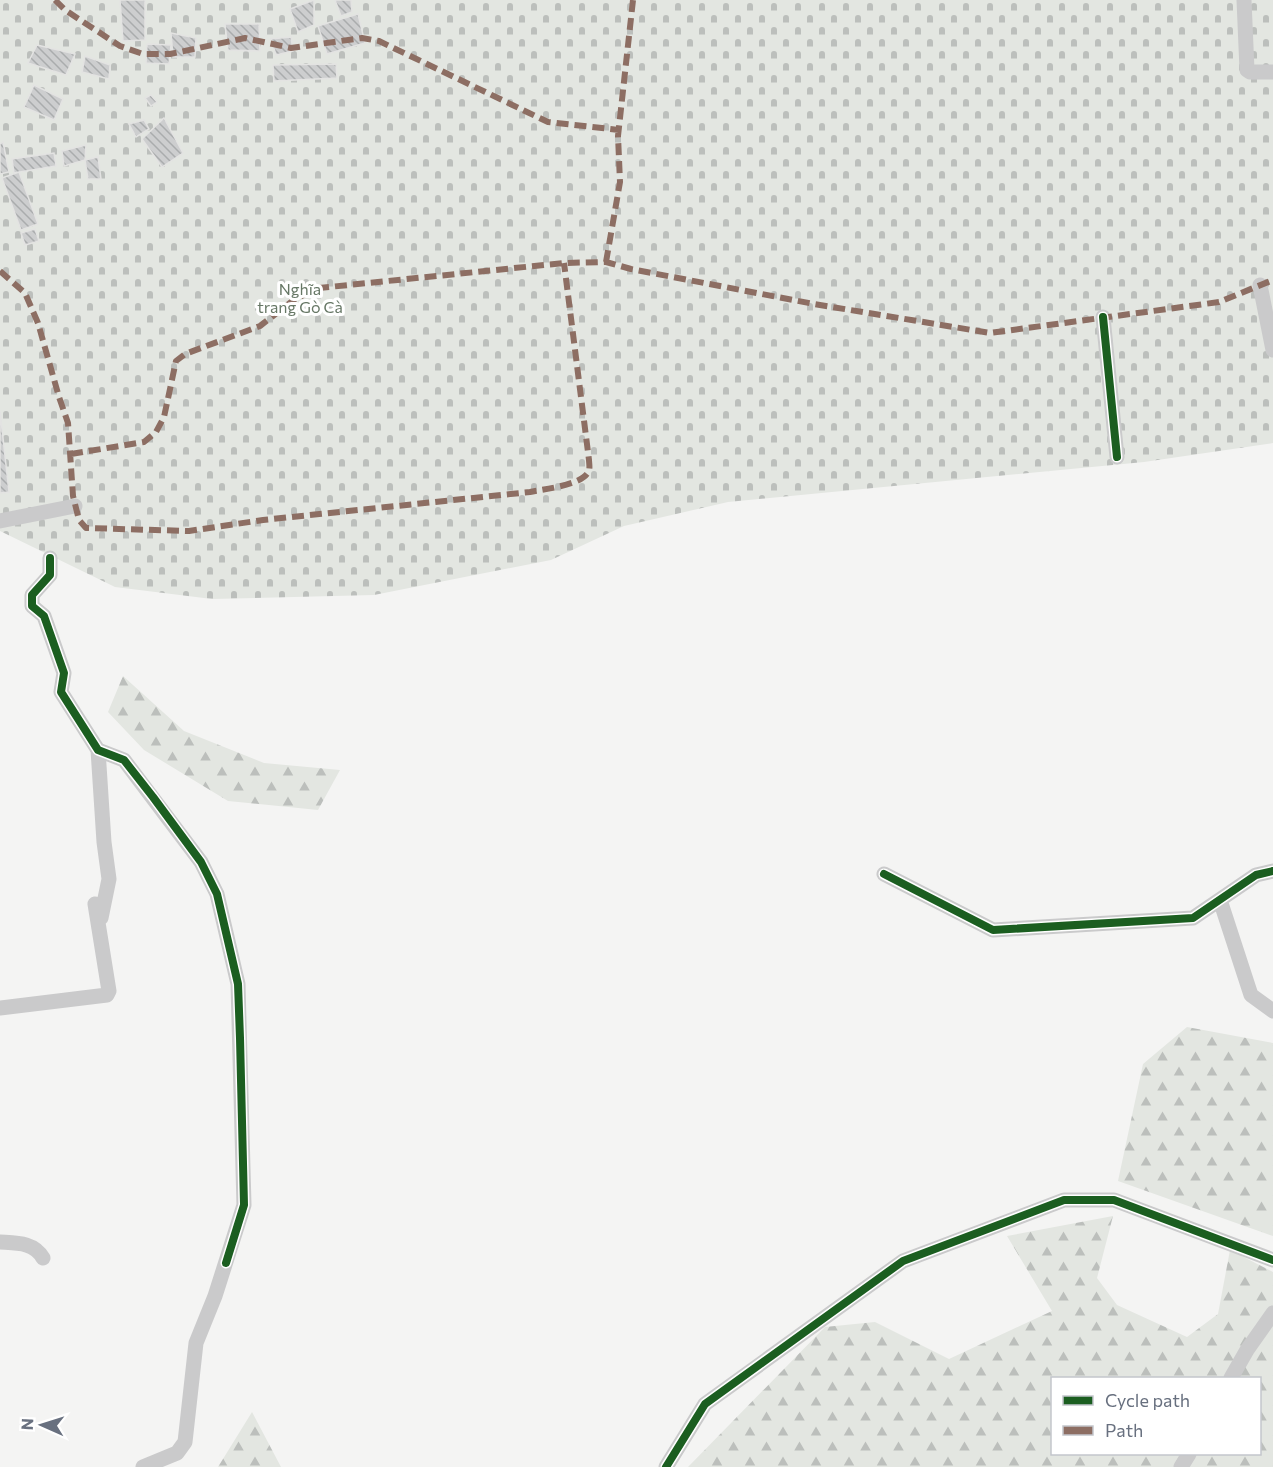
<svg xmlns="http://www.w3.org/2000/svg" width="1273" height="1467" viewBox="0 0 1273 1467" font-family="Commissioner,sans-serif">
	<defs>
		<pattern id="forest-firs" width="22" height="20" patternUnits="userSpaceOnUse" patternTransform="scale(1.5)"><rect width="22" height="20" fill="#e3e6e1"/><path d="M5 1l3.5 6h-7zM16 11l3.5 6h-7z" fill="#bcbfbc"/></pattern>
		<pattern id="cemetery-stones" width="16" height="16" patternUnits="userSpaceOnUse" patternTransform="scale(1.5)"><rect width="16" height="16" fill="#e3e6e1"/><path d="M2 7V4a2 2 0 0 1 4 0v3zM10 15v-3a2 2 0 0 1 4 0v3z" fill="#bcbfbc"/></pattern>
		<pattern id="building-back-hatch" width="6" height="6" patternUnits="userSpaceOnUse" patternTransform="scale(1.5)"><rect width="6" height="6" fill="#cdcecf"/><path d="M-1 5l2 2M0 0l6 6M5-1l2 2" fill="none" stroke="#aaacad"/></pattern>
	</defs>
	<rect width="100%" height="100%" fill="#f4f4f3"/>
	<path fill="url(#forest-firs)" fill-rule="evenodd" d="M123,676L184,731L264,763L340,770L318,810L228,801L144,750L108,712Z
		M1187,1027L1273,1043V1236L1118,1181L1143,1064Z
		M1113,1216L1097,1278L1117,1305L1187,1337L1218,1314L1230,1250L1273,1272V1467H688L825,1327L875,1322L949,1359L1052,1311L1007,1236ZM1052,1378H1260V1454H1052Z
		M252,1412L281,1467H218Z"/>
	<path fill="url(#cemetery-stones)" d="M0,0H1273V443L1144,462L728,502L624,526L551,560L374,595L212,599L115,587L0,531Z"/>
	<path fill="url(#building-back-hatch)" stroke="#e3e3e2" stroke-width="1.5" d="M120,0H145V40L123,41Z
		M314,0V25L298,32L290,9Z
		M335,0H351L352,12L341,16Z
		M358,14L365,43L327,54L318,26Z
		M225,24H259L260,51L228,50Z
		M171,33L196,38L195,57H173Z
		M291,37L293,51L276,55L271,39Z
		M147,44L171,45L169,64L146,63Z
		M37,45L75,54L66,75L28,63Z
		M85,56L110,65L109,79L82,72Z
		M336,64L337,78L274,81L273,65Z
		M34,85L63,99L54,120L24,107Z
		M151,95L157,102L151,106L145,98Z
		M164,118L183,153L162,167L142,139Z
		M144,120L149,129L136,137L129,124Z
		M3,142L9,172L0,174V144Z
		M86,145L85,160L64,166L62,151Z
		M54,153L56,166L14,173L12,159Z
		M98,157L101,179H88L85,160Z
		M19,172L38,224L21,230L2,178Z
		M35,229L39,241L25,245L21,233Z
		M0,411L9,492L0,493Z"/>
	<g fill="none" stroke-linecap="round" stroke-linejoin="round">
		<path stroke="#cacacb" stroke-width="15" d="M1244,0L1247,70L1250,72H1273
			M1260,285L1273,350
			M1103,317L1117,457
			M0,521L75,506
			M50,558V575L32,595V606L44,616L64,673L61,692L98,750L124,760L201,862L217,894L238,984L244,1205L215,1296L196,1343L185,1442L177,1453L143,1467
			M98,750L104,842L109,879L101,918
			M884,874L993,930L1193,918L1256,875L1273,871
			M1220,900L1251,995L1273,1011
			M0,1008L107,995L109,991L95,904
			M0,1242C16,1243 34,1242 43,1258
			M1231,1378L1247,1350L1273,1313
			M666,1467L705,1404L903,1261L1064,1200H1114L1273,1260
			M1181,1467L1189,1454"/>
		<path stroke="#8d6e63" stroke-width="6" stroke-dasharray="12 6" stroke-linecap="butt" d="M55,0L65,10L120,46L143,54H170L245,38L291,48L362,38L379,41L548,122L619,130
			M606,262L620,182L618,136L633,0
			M0,271L25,293L38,323L59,397L68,423L73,496L79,520L86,528L189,531L263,520L530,492C544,489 585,485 589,470C590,468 589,462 589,460L564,263
			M71,454L144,442L156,432L164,417L176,361L185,354L260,326L295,299L319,288L564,263L606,262L631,269L814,304L990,333L1219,302L1273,280"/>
		<g stroke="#fff" stroke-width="11">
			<path id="cycleway" d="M1103,317L1117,457
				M50,558V575L32,595V606L44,616L64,673L61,692L98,750L124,760L153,797L201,862L217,894L238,984L240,1038L244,1205L226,1263
				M884,874L993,930L1193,918L1256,875L1273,871
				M666,1467L705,1404L903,1261L1064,1200H1114L1273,1260"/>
		</g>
		<use href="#cycleway" stroke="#1b5e20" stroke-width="8"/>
	</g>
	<g text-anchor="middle" stroke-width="6" stroke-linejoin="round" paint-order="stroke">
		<g font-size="16" fill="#667765" stroke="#fff">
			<text x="300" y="295">Nghĩa<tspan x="300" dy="18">trang Gò Cà</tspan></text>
		</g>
	</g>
	<rect x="1051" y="1377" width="210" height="78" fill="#ffffff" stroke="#c3c6cc" stroke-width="1.5"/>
	<rect x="1063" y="1396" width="30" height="9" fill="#1b5e20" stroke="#c3c6cc" stroke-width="1.5"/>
	<text x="1105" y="1407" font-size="18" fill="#68707f">Cycle path</text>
	<rect x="1063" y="1426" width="30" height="9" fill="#8d6e63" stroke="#c3c6cc" stroke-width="1.5"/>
	<text x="1105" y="1437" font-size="18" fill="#68707f">Path</text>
	<g transform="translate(42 1425) rotate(273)" stroke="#ffffff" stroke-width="4.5" paint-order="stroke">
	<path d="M0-4.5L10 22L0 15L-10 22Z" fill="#68707f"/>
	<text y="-9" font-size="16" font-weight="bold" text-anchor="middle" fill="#68707f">N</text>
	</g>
</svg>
